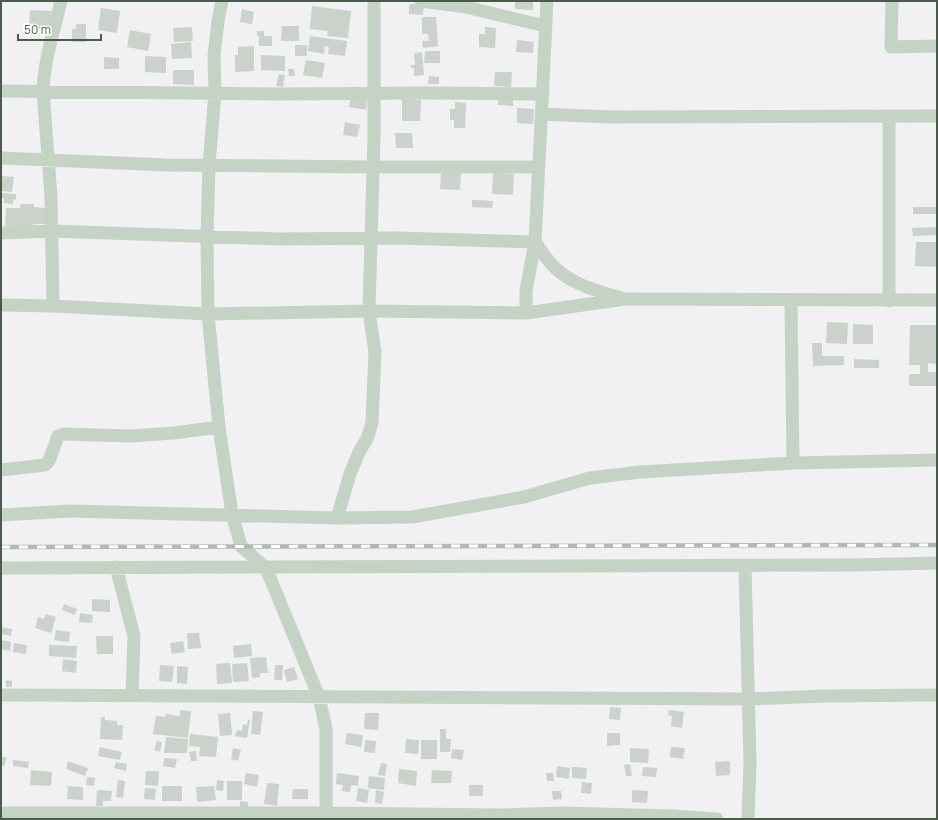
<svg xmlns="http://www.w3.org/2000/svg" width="938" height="820" viewBox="0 0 938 820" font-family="Manrope,sans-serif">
	<rect width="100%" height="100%" fill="#f1f0f2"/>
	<path fill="#cbd1cb" d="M515,1H533V10L515,9Z
		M409,4H424L423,15L409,14Z
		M312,6L351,11L348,38L327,36L328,31L310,29Z
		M101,8L120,11L117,33L98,30Z
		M242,9L254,12L252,24L240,22Z
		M30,10L51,11L50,30L29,29Z
		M422,17H436L438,46L423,48L422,41H429L428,34H422Z
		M76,24H86V42H72V29H76Z
		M282,26H299V41H281Z
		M192,27L193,41L174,42L173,28Z
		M485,27L496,28L495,48L479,47V34H485Z
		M130,30L151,34L148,51L127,47Z
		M257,31H264V36H272V46H259V36H257Z
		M310,36L347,41L345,56L328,54L329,47L325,46L324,54L308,51Z
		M517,40L534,42L533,53L516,52Z
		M191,42L192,58L172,59L171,44Z
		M295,45H307V56H295Z
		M254,46V71L235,72V55H238V47Z
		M425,51H440V63H424Z
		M422,52L424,75L414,76V68H411V65H415L414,53Z
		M261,55L285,56V71L261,70Z
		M145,56L166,57V73L145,72Z
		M104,57L119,58V69H104Z
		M306,60L325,63L322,78L303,75Z
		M288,69H294L295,76H289Z
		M173,70H194V85L173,84Z
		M495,72H512L511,87L494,86Z
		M279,74L285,75L283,87L276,86Z
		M429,76L439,77V84H428Z
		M351,95L368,97L366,110L349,107Z
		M499,95L513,96V106L498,105Z
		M402,99L421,100L420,121H402Z
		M455,102L466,103L465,128H454V120H450V109H455Z
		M517,108L534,109L533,124L517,123Z
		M345,122L360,125L357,137L343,135Z
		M395,133H412L413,148H396Z
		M441,171L461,172L460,190L440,189Z
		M493,173L514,174L513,195L492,194Z
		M1,176L14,177L12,192L1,191Z
		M1,193L16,194V200L13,199V204L4,203V198H1Z
		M472,200L493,201L492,208L472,207Z
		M21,204H34V207L45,208V224H33V227L5,226L6,208H20Z
		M913,207H937V214H913Z
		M937,227V235L913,236L912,228Z
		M916,242H937V267L915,266Z
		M827,322L848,323L847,344L826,343Z
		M853,324L873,325V344H853Z
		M910,325H937V364L928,363V372H937V386H909V374H920V365H909Z
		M812,343H822V356H844V365L813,366Z
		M854,359L879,360V368H854Z
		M92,599L110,600V612L92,611Z
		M64,604L77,609L75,615L62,610Z
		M80,613L93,615L92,623L79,622Z
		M46,614L56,617L51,633L35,628L38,617L44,619Z
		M1,627L12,629L11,636L1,634Z
		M56,630L70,632L69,642L54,640Z
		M187,633H199L201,648L188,649Z
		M96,636H113V654H97Z
		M1,640L11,642L10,651L1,649Z
		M183,641L185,652L172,654L170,643Z
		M14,643L27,645L26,654L13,652Z
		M251,644L252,656L234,658L233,646Z
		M49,645L77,646L76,658L49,656Z
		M266,657L268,673H260V677L252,678L250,658Z
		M63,659L77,661L76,673L62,671Z
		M230,663L232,683L217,684L216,664Z
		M247,663L249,681L233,682L232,664Z
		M160,665L174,666L172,682L159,681Z
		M275,665H283L282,680H274Z
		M177,666L188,667L187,684L177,683Z
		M294,667L298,679L287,682L284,670Z
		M6,680L12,681V687H6Z
		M610,707L621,708L620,720L609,719Z
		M180,710L191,711L188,738L153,734L156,716L165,717L166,714L180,716Z
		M669,710L684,712L682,728L671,726L672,716L668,715Z
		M253,711L263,712L260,735L251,734Z
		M230,713L232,735L220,736L218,714Z
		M365,713H379L378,730L364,729Z
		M101,717H105V720L117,721V725H123L122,740L100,739Z
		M248,720H250L247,738L235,736L237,730L242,731L243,724L247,725Z
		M440,729H446V739H451L450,752H440Z
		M347,733L363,735L361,747L345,744Z
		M607,733H620V745L607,746Z
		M190,734L218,737L216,757L199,756L200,747L189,746Z
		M166,737L188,739L187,753H164Z
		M406,739L419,740L418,754L405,753Z
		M365,740L376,741L375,753L364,752Z
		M421,740H437V759H421Z
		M157,741L162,742L160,752L154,750Z
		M100,747L122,752L120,760L98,756Z
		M671,747L685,748L683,759L670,757Z
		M233,748L241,750L238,761L231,759Z
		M630,748L649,749L648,763L630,762Z
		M452,749L464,750L462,760L451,758Z
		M196,751L197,761H191L189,752Z
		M1,756L7,758L4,766L1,765Z
		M164,758L177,759L175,768L163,766Z
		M13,760L29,762L28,768L13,766Z
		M68,761L88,768L85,776L66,769Z
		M730,761V775L716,776L715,762Z
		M116,762L127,764L126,771L114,768Z
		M381,763L387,764L385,776L378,775Z
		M630,764L632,776H626L624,765Z
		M557,766L570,768L569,779L556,777Z
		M572,767L587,768L586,779L572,778Z
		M643,767L657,768L656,777L642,776Z
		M399,769L417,771L416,786L398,783Z
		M31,770L52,772L51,786L30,785Z
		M432,770L452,771L451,783H431Z
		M146,771H159L158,786L145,785Z
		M246,773L259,775L257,787L244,784Z
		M337,773L359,776L358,786L351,785L350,792L342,791L343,785L336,784Z
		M546,773H553L554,781H547Z
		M369,776L385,778L384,790L368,788Z
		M87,777L95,778L94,786L86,785Z
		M118,780L125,781L123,798L116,797Z
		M217,780L224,781L223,791L216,790Z
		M227,781H242V800H227Z
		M582,782L592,783L591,794L581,793Z
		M267,783L279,784L277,806L264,804Z
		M469,785H483V796H469Z
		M68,786L83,787V800L67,799Z
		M162,786H182V801H162Z
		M214,786L216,800L197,802L196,787Z
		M145,788L156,789L155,800L144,799Z
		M358,788L369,790L367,803L356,801Z
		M293,789H308V799H292Z
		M97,790L112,791L111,801H103V806H96Z
		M376,790L384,792L382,804L375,803Z
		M632,790L648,791L647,803L632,802Z
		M552,791H561L562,799L553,800Z
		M240,801L248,802V808H240Z"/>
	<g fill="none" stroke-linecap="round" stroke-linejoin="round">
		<path stroke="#c5d3c5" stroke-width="13" d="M222,1L218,21L214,56L215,93L209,165L207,237L208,314L219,427L232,514L241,546L266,568L319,697L326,729V819
			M421,1L466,7L545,26
			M547,1L535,242C541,250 547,260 554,267C573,285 597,291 621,298
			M892,1L891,47L937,46
			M1,91L276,94L430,93L543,94
			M542,114L610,117L937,116
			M889,116V301
			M1,158L166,165L373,167H538
			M1,233L52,231L279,239L396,238L535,242L526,291V313
			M791,301L793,463
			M1,305L53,306L208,314L369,311L526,313L625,299L937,300
			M53,306L51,197L43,91C44,60 54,31 61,1
			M1,470L45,465L49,461L58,436L63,434L130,436L174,433L219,427
			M1,515L70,511L337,518L412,517L524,497L590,478L640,472L793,463L937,460
			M337,518L350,474L359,452L367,439L372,423L375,352L369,311L374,136V1
			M745,566L750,762L748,819
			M116,567L134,636L132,696
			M1,568L853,565L937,563
			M1,695L749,699L824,696L937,695
			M1,813H326L498,815L563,813L673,816L717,819"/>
		<g stroke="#b2b9b3" stroke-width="4.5">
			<path id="rail" d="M1,547L937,545"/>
		</g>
		<use href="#rail" stroke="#fff" stroke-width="3" stroke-dasharray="9" stroke-linecap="butt"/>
	</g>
	<rect width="938" height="820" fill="none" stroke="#4a5b49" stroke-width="4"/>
	<path d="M18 34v6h83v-6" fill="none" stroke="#4a5b49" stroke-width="2"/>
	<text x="24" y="34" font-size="12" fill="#4a5b49" stroke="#ffffff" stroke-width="3" paint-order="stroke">50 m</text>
</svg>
